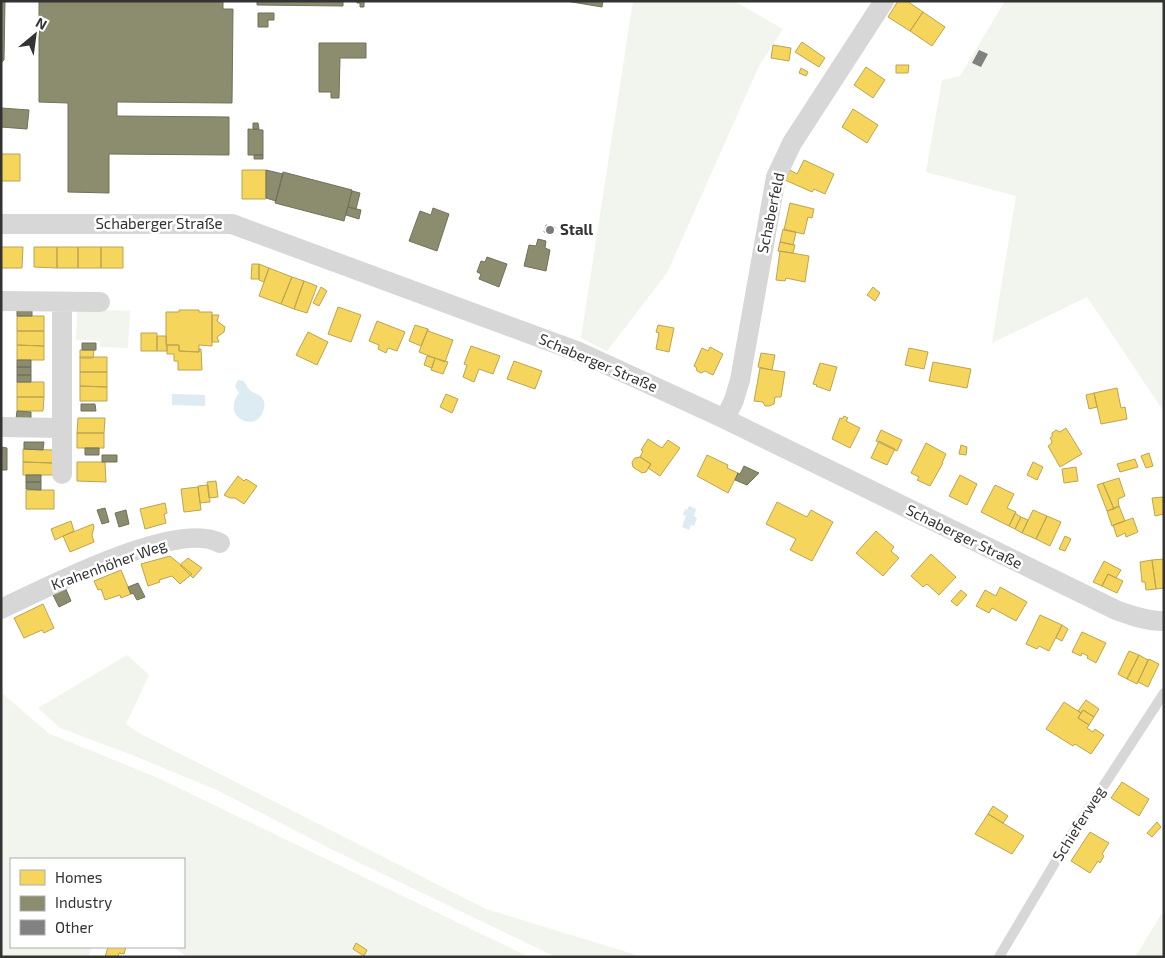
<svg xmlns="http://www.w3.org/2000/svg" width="1165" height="958" viewBox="0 0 1165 958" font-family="'Exo 2',sans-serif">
	<rect width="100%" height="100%" fill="#fff"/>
	<path fill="#f1f5ed" d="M633,1H734L783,29L759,66L667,273L607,351L581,338Z
		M1005,1H1164V412L1087,297L992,343L1016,196L926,172L942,80L960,76Z
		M77,309L130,311L128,348L100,347V341L76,340Z
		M127,655L149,675L126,724L139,733L486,909L643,957H556L335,851L217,790L127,753L60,728L38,708Z
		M1,692L48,733L160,779L529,957H188L173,947H184V859H11V947H92L88,957H1Z
		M1164,910V957H1135Z"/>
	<path fill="#ddebf3" d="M238,380L244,381C246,384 248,389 251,391C255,394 260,394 263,399C265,403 265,407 263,411C257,433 220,418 239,393L235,386Z
		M172,394L205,395V406L172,405Z
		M689,506L696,509L694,516L697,518L694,526L691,525L689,530L682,527L686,516L683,515L685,509L687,510Z"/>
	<path fill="#f6d55c" stroke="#bca450" d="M898,1H907L923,12L910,31L888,17Z
		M923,12L945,27L932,46L910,31Z
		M802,42L825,58L819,67L795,52Z
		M773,45L791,48L789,61L771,58Z
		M896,65H909L908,73H896Z
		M866,67L885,80L873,98L854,85Z
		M801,68L808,72L806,76L799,73Z
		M853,109L878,125L867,143L842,127Z
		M1,154H20V181H1Z
		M804,160L834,174L825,194L814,189L812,192L785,180L790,170L797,174Z
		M242,170H266V199H242Z
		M790,203L814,209L812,218L808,217L804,234L784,230Z
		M783,229L796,232L793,245L780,242Z
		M780,242L795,245L793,253L778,251Z
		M1,247H23L22,268H1Z
		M34,247H57V268L34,267Z
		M57,247H78V268H57Z
		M78,247H101V268H78Z
		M101,247H123V268H101Z
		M780,251L809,256L805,282L786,278L785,281L776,280Z
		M252,264H259V279H251Z
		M259,264L269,268L264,282L259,280Z
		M269,268L292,277L281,304L259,296Z
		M292,277L304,281L294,309L281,304Z
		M304,281L317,286L307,313L294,309Z
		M321,287L327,291L319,306L313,303Z
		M873,287L880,293L875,301L867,295Z
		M338,307L361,315L351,342L328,334Z
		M179,310H199V312H212V346L199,345V352L179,351V345H166V312H179Z
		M212,315H219L217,321L225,327L224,332L217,337L219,342H212Z
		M17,316H44V331H17Z
		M377,321L405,332L397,351L388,348L386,353L378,349L379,345L369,341Z
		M415,325L428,329L421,346L409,341Z
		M658,325L674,328L669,352L656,349L659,333L656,332Z
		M428,329V331L453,340L445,362L419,352Z
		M17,331H44V346L17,345Z
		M308,332L328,342L317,365L296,355Z
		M141,333H157V351H141Z
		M157,336H166L167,351H157Z
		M17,345L44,346V360H17Z
		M167,345H179V351L199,352V349H201L202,370H178V361H174V354H167Z
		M471,346L500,356L493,374L479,369L474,382L463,377L467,365L464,364Z
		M710,347L723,354L713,375L705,371L701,373L697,371L696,367L694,366L702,348L708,351Z
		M909,348L928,352L924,369L905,365Z
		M80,350H94L93,358H80Z
		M761,353L775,355L772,370L758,367Z
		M427,356L435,358L432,368L424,365Z
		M80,357H107V372H80Z
		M435,358L448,362L443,374L431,370Z
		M514,361L542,371L535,389L507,379Z
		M933,362L971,369L967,388L929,381Z
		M820,363L837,367L830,391L816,386L817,385L813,384Z
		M760,368L785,372L781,397H775L774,404L769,406H765L763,402L754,401Z
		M80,372H107V387L80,386Z
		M17,382H44V397H17Z
		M80,386L107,387V401H80Z
		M1117,388L1121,408L1125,407L1127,419L1101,424L1094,393Z
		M1094,393L1097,407L1089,409L1086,395Z
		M446,394L458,399L452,413L440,407Z
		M17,397H44L43,411H17Z
		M844,416L848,418L846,421L860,428L850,448L832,439L840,418L842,419Z
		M78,418H105L104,433H77Z
		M1066,428L1082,454L1060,467L1048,446L1051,444L1052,441L1050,438L1052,437V433L1056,430L1060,432Z
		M881,430L902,440L897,451L876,441Z
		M77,433H104V448H77Z
		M648,439L662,448L668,440L680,448L660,476L648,468L651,464L640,457L643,451L641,450Z
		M879,441L895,449L887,465L871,458Z
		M926,443L946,454L942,463H943L930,486L917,480L919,477L911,473Z
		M961,445L967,447L966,455L959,454Z
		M23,449L53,450V463L23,462Z
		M1149,453L1153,466L1146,468L1141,456Z
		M707,455L728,465L727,468L738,473L728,493L697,476Z
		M640,457L651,464L646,472L642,473L633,467L632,462L635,458Z
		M1135,459L1138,467L1120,472L1117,464Z
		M23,462L53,463V475H23Z
		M77,462H105L106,482L77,481Z
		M1033,462L1043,467L1037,480L1027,475Z
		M1076,467L1078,481L1064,483L1062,469Z
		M960,475L977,484L967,505L949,496Z
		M238,476L244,481L246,479L257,486L244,504L235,498H230L224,495Z
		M1119,478L1125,496L1118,499L1119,506L1114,509L1103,483Z
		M216,481L218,497L209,498L207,482Z
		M1103,483L1114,509L1107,511L1097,485Z
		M208,485L210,502L200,503L198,486Z
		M995,485L1014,494L1007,508L1016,512L1009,526L981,512Z
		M198,487L201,510L184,512L181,489Z
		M26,490H54V509H26Z
		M1163,497L1164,514L1155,516L1152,498Z
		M777,502L807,517L811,510L833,522L812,561L790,550L796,539L766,524Z
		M165,503L167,513L164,514L166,523L145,529L140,509Z
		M1119,506L1125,521L1112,526L1107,511Z
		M1033,510L1047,516L1036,539L1022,533Z
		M1015,513L1021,517L1015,529L1009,526Z
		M1047,516L1061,522L1050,546L1036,539Z
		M1021,517L1028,520L1022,533L1015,529Z
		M1133,518L1138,532L1126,537L1125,533L1117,537L1113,525Z
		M71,521L74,531L55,540L51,529Z
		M93,524L94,527L92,535L94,542L70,552L63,536Z
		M876,531L894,547L891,551L899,558L883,576L856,553Z
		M1065,536L1071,539L1065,551L1059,549Z
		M931,554L956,577L939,595L927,584L923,587L911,576Z
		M170,556L192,574L180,584L172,576L159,580L160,582L148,586L141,564Z
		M188,558L202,568L193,578L180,565Z
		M1164,559V588L1156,589L1152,560Z
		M1152,560L1156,589L1146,590L1145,582H1142L1140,562Z
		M1104,561L1121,570L1116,578L1108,574L1102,586L1093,582Z
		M121,570L131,594L121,598L120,595L105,600L101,589L98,590L94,581Z
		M1108,574L1123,581L1117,593L1102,586Z
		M1000,587L1027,602L1016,621L992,608L989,613L976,606L985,590L996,596Z
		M961,590L967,595L957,606L951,601Z
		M43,604L54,628L44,633L42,630L24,638L14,618Z
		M1040,615L1062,625L1049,651L1039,646L1037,649L1026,644Z
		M1062,625L1068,629L1062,641L1056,638Z
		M1082,632L1106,643L1096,663L1087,658L1088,656L1082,653L1081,656L1072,652Z
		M1129,651L1139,655L1127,679L1118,674Z
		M1139,655L1148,660L1137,684L1127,679Z
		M1149,659L1159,664L1148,687L1138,682Z
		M1086,700L1099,709L1094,717L1083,710L1081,713L1078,711Z
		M1064,702L1081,713L1078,718L1089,725L1087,728L1093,732L1095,729L1104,735L1091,754L1075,744L1073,746L1046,729Z
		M1083,710L1094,717L1089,725L1078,718Z
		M1122,782L1149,799L1139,816L1111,798Z
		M993,806L1008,816L1003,823L988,814Z
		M988,814L1024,836L1012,854L975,834Z
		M1157,822L1161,827L1152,837L1147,833Z
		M1090,832L1109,843L1102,854L1104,856L1100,863L1098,861L1090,873L1071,861Z
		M356,943L367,950L364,956L353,949Z
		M108,947H126L124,954L119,953L118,957H105Z"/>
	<path fill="#8c8c6e" stroke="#71715c" d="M1,1H5L4,60L1,63Z
		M39,1H223V9H233L232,103L117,102V116L229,117V155L109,154V193L68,192V103L39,102Z
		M257,1H343V6L257,5Z
		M357,1H364V7H360V3H357Z
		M566,1H603L602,7Z
		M258,13H274V20H268V27H258Z
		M319,43H366V58H340L339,98H331V92H319Z
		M1,108L29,110L27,129L1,127Z
		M253,123H258L259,129H253Z
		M248,129L263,130V155H248Z
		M254,155H263V159H254Z
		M266,170L283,174L276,201L266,198Z
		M283,172L352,190L344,221L275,203Z
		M352,191L360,193L356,209L348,207Z
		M348,207L361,210L359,219L346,215Z
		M433,208L449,214L437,251L409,241L420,211L431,215Z
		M546,225L555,227L554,234L544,232Z
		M538,239L546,241L545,248L550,250L546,271L524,266L529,245L536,246Z
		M487,257L507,264L499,287L479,279L481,274L477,272L481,261L485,262Z
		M17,309H32V316H17Z
		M82,343H96V350H82Z
		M17,360H31V367H17Z
		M17,367H31V375H17Z
		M17,375H31V382H17Z
		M81,404H95L96,411H81Z
		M17,411L31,412V419H16Z
		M24,442H44L43,450L24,449Z
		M1,447L7,448V470H1Z
		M85,448H99V455H85Z
		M102,455H117V462H102Z
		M744,466L759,473L747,485L735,480L738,473L740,474Z
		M26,475H41V482H26Z
		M26,482H41V490L26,489Z
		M105,508L109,522L102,524L97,510Z
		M126,510L129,524L119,527L115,513Z
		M138,583L145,597L137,600L133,593L131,594L128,587Z
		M65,587L71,601L59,607L52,593Z"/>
	<path fill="#818181" d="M979,50L988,54L981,67L972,63Z"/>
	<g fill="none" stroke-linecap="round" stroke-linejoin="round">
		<path stroke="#d7d7d7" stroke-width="10" d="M999,957L1069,839L1164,693"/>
		<path stroke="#d7d7d7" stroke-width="20" d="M1,224H232L579,352L725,419L1116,610C1132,616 1147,621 1164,621
			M1,301L100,302
			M62,302V474
			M725,419L734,400L740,380L776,177L792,143L884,1
			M1,427L62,428
			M1,609C44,589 177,519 220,543"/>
	</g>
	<circle fill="#7a7a7a" stroke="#fff" stroke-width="2" cx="550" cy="230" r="5"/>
	<g text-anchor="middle" stroke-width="5" stroke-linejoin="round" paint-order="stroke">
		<g font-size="15" fill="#333" stroke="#fff">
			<text transform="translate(771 213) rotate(-78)" y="5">Schaberfeld</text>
			<text x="159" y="229">Schaberger Straße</text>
			<text transform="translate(598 363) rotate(23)" y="5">Schaberger Straße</text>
			<text transform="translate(964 537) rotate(26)" y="5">Schaberger Straße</text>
			<text transform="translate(109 565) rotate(-20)" y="5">Krahenhöher Weg</text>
			<text transform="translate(1079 824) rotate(-58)" y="5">Schieferweg</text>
		</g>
		<g font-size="15" font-weight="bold" fill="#333" stroke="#fff" text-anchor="start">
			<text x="560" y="235">Stall</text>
		</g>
	</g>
	<rect width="1165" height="958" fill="none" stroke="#333333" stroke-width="5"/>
	<rect x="10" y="858" width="175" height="90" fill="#ffffff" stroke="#adadad"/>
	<rect x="20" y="870" width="25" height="15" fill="#f6d55c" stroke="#adadad"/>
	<text x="55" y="883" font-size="15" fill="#333333">Homes</text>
	<rect x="20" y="896" width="25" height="15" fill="#8c8c6e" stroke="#adadad"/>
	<text x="55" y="908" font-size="15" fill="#333333">Industry</text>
	<rect x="20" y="920" width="25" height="15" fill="#818181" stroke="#adadad"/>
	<text x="55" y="933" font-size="15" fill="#333333">Other</text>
	<g transform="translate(35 35) rotate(29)" stroke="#ffffff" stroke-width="4" paint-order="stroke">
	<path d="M0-4L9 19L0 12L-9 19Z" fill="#333333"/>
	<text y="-8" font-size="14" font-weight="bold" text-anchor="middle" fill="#333333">N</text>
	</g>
</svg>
